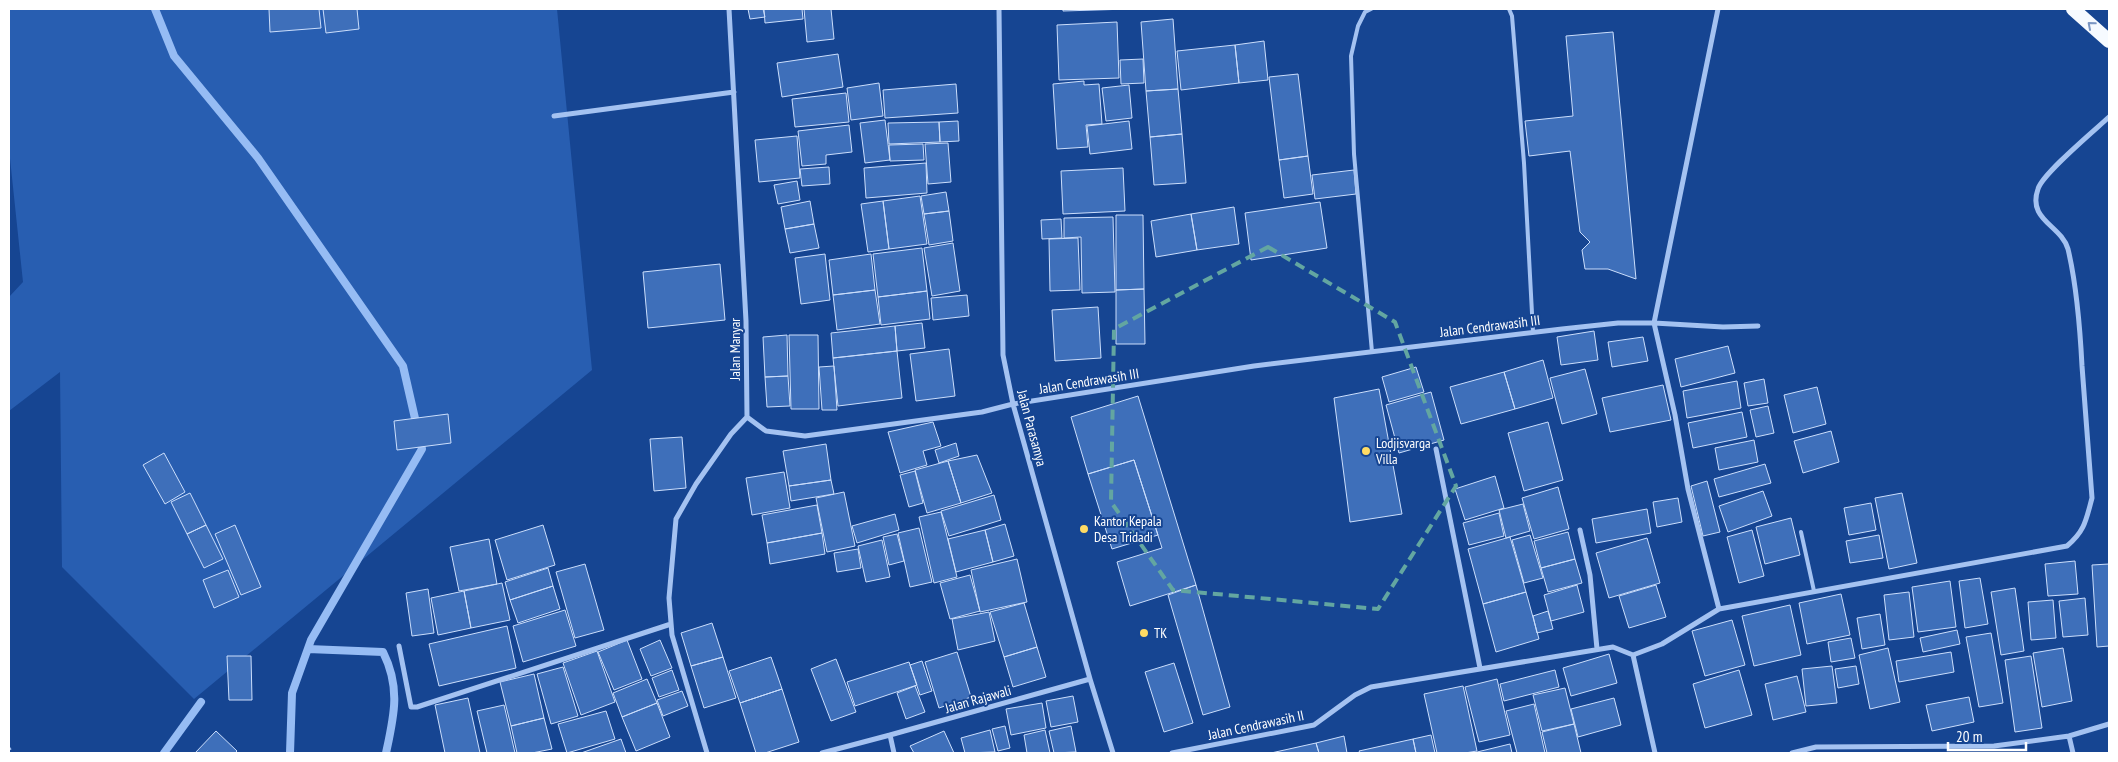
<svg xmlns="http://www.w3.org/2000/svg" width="2118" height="762" viewBox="0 0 2118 762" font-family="'PT Sans Narrow',sans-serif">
	<rect width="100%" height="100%" fill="#164592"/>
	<path fill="#285eb1" d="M10,9H557L592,370L194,699L62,567L60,372L9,411V297L23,282L9,149Z"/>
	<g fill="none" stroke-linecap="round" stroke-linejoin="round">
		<path stroke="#96bcf4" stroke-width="8" d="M155,9L174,56L258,158L403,366L422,449L311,640L292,693L290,753
			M308,649L383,652C401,688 394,716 386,753
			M164,753L201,702"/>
	</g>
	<path fill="#3e6fba" stroke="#cbdefc" d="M269,9H319L321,28L270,32Z
		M323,9H357L359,29L326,33Z
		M748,9H763L765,17L750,19Z
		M764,9H802L803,19L765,23Z
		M804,9H831L834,39L807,42Z
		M1063,9H1129L1063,11Z
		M1173,19L1178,89L1146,91L1141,22Z
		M1117,22L1119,78L1059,80L1057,25Z
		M1613,32L1636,279L1608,269H1585L1582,250L1590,242L1580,232L1570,151L1529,156L1525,121L1573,116L1566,36Z
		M1264,41L1268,80L1239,83L1235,45Z
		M1235,45L1239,83L1181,90L1177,51Z
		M838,54L843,87L782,97L777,63Z
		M1143,59L1144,83L1121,84L1120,60Z
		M1298,74L1308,156L1279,160L1269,77Z
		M1084,81V85L1099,84L1102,124L1086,125L1088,147L1057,149L1053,84Z
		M879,83L883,116L851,120L847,88Z
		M956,84L958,113L885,118L883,90Z
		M1129,85L1132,118L1106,121L1102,88Z
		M1178,89L1182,134L1150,137L1146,91Z
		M846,93L849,122L795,127L792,99Z
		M885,120L890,160L865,163L860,123Z
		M958,121L959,141L940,142L939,122Z
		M1129,121L1132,149L1090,154L1087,126Z
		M939,122L940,142L889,144L888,123Z
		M849,125L852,152L826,155V164L802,166L798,131Z
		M1182,134L1186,183L1154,185L1150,137Z
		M797,136L800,178L759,182L755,140Z
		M948,143L951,182L928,184L925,144Z
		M923,144L924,160L890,161L889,145Z
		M1308,156L1313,194L1284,198L1279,160Z
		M926,163L927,193L866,198L864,168Z
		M829,167L830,184L802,186L800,169Z
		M1123,168L1125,211L1063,214L1061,171Z
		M1354,170L1356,194L1315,199L1312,175Z
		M797,181L800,200L778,204L774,185Z
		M946,192L949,211L924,214L921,196Z
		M920,196L927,244L889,249L883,201Z
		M810,201L814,224L785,229L781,207Z
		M883,201L889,249L868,252L861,204Z
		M1320,202L1327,248L1251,260L1245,213Z
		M1234,207L1239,244L1197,250L1191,214Z
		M949,211L953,241L929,245L924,214Z
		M1191,214L1197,250L1156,257L1151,221Z
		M1116,215H1143L1144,289L1116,290Z
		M1113,217L1115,292L1082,293L1081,237L1064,238V218Z
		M1061,219L1062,238L1042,239L1041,220Z
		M814,224L819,248L790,253L785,229Z
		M1078,238L1080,290L1050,291L1049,239Z
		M953,243L960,291L932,296L924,248Z
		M922,248L927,291L878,297L873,254Z
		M825,254L830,300L801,304L795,258Z
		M871,254L875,290L833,295L829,260Z
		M720,264L725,320L648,328L643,272Z
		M1144,289L1145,344H1116V290Z
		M875,290L880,324L837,330L833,295Z
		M927,291L930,319L881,325L878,297Z
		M967,295L969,316L933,320L931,298Z
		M1098,307L1101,358L1055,361L1052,310Z
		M922,323L925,348L897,351L895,326Z
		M895,326L897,351L833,358L831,333Z
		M1594,331L1598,360L1561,365L1557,337Z
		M787,335L788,376L765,377L763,337Z
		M789,335H818L819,409H791Z
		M1643,337L1648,361L1612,367L1608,342Z
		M1728,346L1735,373L1681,387L1675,359Z
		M949,349L955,396L916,401L910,354Z
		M897,351L902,398L838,406L833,358Z
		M1543,360L1553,398L1515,409L1504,372Z
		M834,366L837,410H822L819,367Z
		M1416,367L1424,392L1389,402L1382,377Z
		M1585,369L1597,414L1562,424L1550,378Z
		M1504,372L1515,409L1461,424L1450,387Z
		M788,376L790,406L767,407L765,377Z
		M1764,379L1768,403L1748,406L1744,383Z
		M1737,381L1741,408L1687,418L1683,391Z
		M1663,385L1671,420L1610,432L1602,398Z
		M1817,387L1826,424L1793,433L1784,395Z
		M1379,389L1402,514L1350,522L1334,398Z
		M1431,392L1444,440L1399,453L1386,405Z
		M1138,396L1196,585L1130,606L1117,562L1162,548L1134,460L1088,474L1071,417Z
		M1768,406L1774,433L1756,437L1750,410Z
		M1742,412L1747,437L1693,448L1688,423Z
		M448,414L451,443L397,450L394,421Z
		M933,422L941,446L923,451L927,465L900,473L888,432Z
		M1548,422L1563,480L1524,491L1508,433Z
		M1831,431L1839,462L1803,473L1794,441Z
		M682,437L686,488L654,491L650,439Z
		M1754,440L1758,462L1719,470L1715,448Z
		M956,443L959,456L939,463L935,450Z
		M826,444L831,480L789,486L783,451Z
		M164,453L185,492L165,504L143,465Z
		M977,455L992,493L961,503L948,461Z
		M1134,460L1158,535L1112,549L1088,474Z
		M948,461L961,503L927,513L915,470Z
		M1765,464L1771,483L1719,497L1714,479Z
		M915,471L923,503L909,507L900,475Z
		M784,472L790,508L752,515L746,478Z
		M1495,476L1504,508L1465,520L1455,489Z
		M831,480L834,494L791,501L789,486Z
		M1707,481L1720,532L1703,536L1691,486Z
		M1558,487L1569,529L1534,539L1522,498Z
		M1763,491L1772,516L1728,532L1719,506Z
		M844,492L855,546L827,552L816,498Z
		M190,493L206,525L187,534L171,502Z
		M1902,493L1917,563L1889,569L1875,498Z
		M994,495L1001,520L949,536L941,511Z
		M1678,498L1682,522L1657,527L1653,502Z
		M1871,503L1876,530L1849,535L1844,508Z
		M1523,504L1530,531L1506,538L1499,510Z
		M817,505L822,533L767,543L762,515Z
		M1647,509L1651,533L1596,543L1592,519Z
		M941,512L957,577L934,583L919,517Z
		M1499,513L1504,536L1469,545L1463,523Z
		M895,514L899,530L857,543L852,526Z
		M1791,518L1800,555L1765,564L1756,527Z
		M1005,524L1014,556L993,562L985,530Z
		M206,525L223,559L204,568L187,534Z
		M235,525L261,587L241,595L215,534Z
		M543,525L555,565L507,580L495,540Z
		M919,528L932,582L910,587L898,533Z
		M985,530L993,562L956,572L948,539Z
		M1752,530L1764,576L1739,583L1727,537Z
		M1568,532L1575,559L1541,568L1534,541Z
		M822,533L825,554L770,564L767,543Z
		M897,534L904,561L889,565L883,537Z
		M1530,535L1543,578L1524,583L1512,540Z
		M1879,535L1883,558L1850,563L1846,541Z
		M1510,537L1526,592L1483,604L1468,549Z
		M1647,538L1660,583L1609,598L1596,553Z
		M489,539L497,584L459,591L450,547Z
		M882,540L890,577L866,582L858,546Z
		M858,549L861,568L837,572L834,553Z
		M1017,559L1027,602L980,612L971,570Z
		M1575,559L1582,583L1548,592L1541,568Z
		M2075,561L2078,594L2048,596L2045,564Z
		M585,564L604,630L575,638L556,572Z
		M2109,564V646L2097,647L2092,565Z
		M548,568L553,586L510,600L505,582Z
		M228,570L239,597L214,608L203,580Z
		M970,575L980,611L950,619L940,583Z
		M1980,578L1988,624L1965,628L1959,581Z
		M1950,581L1956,627L1918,632L1912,587Z
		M502,583L510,620L471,628L464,591Z
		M1196,585L1230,707L1203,715L1168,595Z
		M1577,585L1584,612L1551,621L1544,595Z
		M1656,585L1666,617L1629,628L1619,596Z
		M553,586L560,609L518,623L510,600Z
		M2015,588L2024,651L2001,655L1991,592Z
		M428,589L434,633L412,636L406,593Z
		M464,591L471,628L438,635L431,598Z
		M1526,592L1539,639L1496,652L1483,604Z
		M1909,592L1914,637L1889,640L1884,595Z
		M1841,594L1850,635L1807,644L1799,603Z
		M2085,598L2088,635L2063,637L2059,601Z
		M2053,600L2056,638L2031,640L2028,602Z
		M1024,603L1037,647L1004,657L990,612Z
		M1790,605L1801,655L1754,666L1742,616Z
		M565,610L576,646L523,662L513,626Z
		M1548,611L1553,629L1537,633L1533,616Z
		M989,612L995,641L958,650L952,619Z
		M1880,614L1885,645L1862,649L1857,618Z
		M1732,620L1745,665L1705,676L1692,631Z
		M712,623L723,657L691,666L681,633Z
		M507,626L516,668L439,686L429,644Z
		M1957,630L1960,644L1923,652L1920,638Z
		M1991,633L2003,703L1979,707L1966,637Z
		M1851,638L1855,658L1831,662L1828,642Z
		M627,640L642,679L614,690L598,652Z
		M660,640L672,668L651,676L640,649Z
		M1037,647L1046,677L1013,687L1004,657Z
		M1888,648L1900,702L1870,709L1859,655Z
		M2063,648L2072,701L2042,707L2033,653Z
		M597,651L615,702L581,715L563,663Z
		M957,652L971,697L939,708L925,662Z
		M1951,652L1954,672L1899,682L1896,661Z
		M1609,654L1617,683L1571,696L1563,668Z
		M227,656H251L252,700H229Z
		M2031,656L2042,728L2015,732L2005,660Z
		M723,657L736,698L704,708L691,666Z
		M771,657L782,689L740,703L729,671Z
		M836,659L856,712L831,721L811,669Z
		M922,661L932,691L920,695L910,665Z
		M909,662L917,685L855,706L847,682Z
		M1174,663L1193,723L1164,732L1145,672Z
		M1832,666L1837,703L1806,706L1802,669Z
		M1856,666L1859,684L1838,688L1835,669Z
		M563,667L578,716L551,724L537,674Z
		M672,670L679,690L659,697L652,678Z
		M1555,670L1559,687L1504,701L1500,684Z
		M1739,670L1752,715L1705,728L1693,684Z
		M534,674L544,718L511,726L500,682Z
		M1797,676L1806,712L1773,720L1765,684Z
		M647,679L657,703L622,717L613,693Z
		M1497,679L1510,735L1479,742L1465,687Z
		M915,686L925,712L906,719L897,693Z
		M1463,686L1477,751L1465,753H1437L1424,694Z
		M1565,688L1574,724L1542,731L1533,695Z
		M782,689L799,742L765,753H756L740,703Z
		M682,691L688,706L663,716L657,700Z
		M1073,696L1078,722L1051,727L1046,701Z
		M1969,697L1974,722L1932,731L1926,705Z
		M468,698L480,753H445L435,705Z
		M1614,698L1621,725L1578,737L1571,709Z
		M657,703L670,737L636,751L622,717Z
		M1042,703L1046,728L1011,735L1006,709Z
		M1534,704L1545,753H1517L1506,711Z
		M504,705L515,753H487L477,711Z
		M606,711L615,739L567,753L558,724Z
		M544,718L552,749L532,753H517L511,726Z
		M1574,724L1581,753H1547L1542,732Z
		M1005,726L1010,748L998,751L992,729Z
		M1071,726L1076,752L1054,753L1049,731Z
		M990,730L995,752L965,753L961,738Z
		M1045,730L1050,753H1027L1024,735Z
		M216,731L237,751L235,753H195Z
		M944,731L954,753H914L910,746Z
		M1431,735L1435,753H1416L1413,739Z
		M1344,736L1347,753H1319L1316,743Z
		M621,739L626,753H581Z
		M1413,739L1416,753H1360L1359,751Z
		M1316,743L1319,753H1271Z
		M1510,744L1512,753H1473Z"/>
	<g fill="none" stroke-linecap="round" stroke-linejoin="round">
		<path stroke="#a4c2f1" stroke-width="3" stroke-dasharray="2.5 4" stroke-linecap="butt" d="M9,748L12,753"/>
		<path stroke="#a4c2f1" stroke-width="4" d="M1371,9L1365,12L1358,26L1351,56L1354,154L1372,352
			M1509,9L1512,16L1524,163L1533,332
			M1801,532L1814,591"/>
		<path stroke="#a4c2f1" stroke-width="5" d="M729,9L746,321L747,417L766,431L805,436L982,412L1013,404L1254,366L1562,329L1618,323H1654L1718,9
			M999,9L1003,355L1013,404L1090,679L1113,753
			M554,116L734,92
			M1436,449L1480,668
			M1580,530L1590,575L1597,649
			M1719,609L1688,489L1675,415L1654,323L1723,327L1758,326
			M399,646L411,707H417L671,624
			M1633,655L1655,753
			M2069,736L2073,753
			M707,753L672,635L669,598L676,519L696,484L731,434L747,417
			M822,753L890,735
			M894,753L890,735L1090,679
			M1172,753L1314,725L1355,695L1371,687L1613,647L1633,655L1662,644L1719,609L2067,546C2085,531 2086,520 2092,498C2089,454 2085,410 2082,366C2080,327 2077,287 2068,249C2061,225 2027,220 2038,189C2042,174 2095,130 2109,117
			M1792,753L1816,747L1994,746L2069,736L2109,724"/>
		<path stroke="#f6faff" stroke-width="14" d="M2073,9L2109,41"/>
	</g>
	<defs><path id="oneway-chevron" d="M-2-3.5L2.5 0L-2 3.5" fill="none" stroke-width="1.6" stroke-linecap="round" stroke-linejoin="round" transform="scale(1.25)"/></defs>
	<use stroke="#7b96c3" href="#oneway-chevron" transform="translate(2091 25) rotate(-139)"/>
	<path fill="none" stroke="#63a6a1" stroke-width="4" stroke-dasharray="10 6" stroke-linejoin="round" d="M1268,247L1395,322L1456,486L1378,609L1173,590L1111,502L1114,329Z"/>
	<g fill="#ffdb64" stroke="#164592" stroke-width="2">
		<circle cx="1366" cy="451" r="5"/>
		<circle cx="1084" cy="529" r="5"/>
		<circle cx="1144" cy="633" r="5"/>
	</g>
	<g text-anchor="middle" stroke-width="4" stroke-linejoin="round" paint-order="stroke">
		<g font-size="14" fill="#fff" stroke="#164592">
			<text transform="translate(1490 326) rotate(-7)" y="5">Jalan Cendrawasih III</text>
			<text transform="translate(735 349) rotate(-90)" y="5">Jalan Manyar</text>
			<text transform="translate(1089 381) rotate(-9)" y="5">Jalan Cendrawasih III</text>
			<text transform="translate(1032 428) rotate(75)" y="5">Jalan Parasamya</text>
			<text transform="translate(978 699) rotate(-16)" y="5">Jalan Rajawali</text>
			<text transform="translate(1256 725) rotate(-12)" y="5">Jalan Cendrawasih II</text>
		</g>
		<g font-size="14" fill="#fff" stroke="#164592" text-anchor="start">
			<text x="1376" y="448">Lodjisvarga<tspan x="1376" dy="16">Villa</tspan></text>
			<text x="1094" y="526">Kantor Kepala<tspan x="1094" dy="16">Desa Tridadi</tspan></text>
			<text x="1154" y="638">TK</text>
		</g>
	</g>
	<rect width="2118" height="762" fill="none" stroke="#ffffff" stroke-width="20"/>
	<path d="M1948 742v8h78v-8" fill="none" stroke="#ffffff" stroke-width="2.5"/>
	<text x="1956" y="742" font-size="15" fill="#ffffff" stroke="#164592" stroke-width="4" paint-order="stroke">20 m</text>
</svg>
